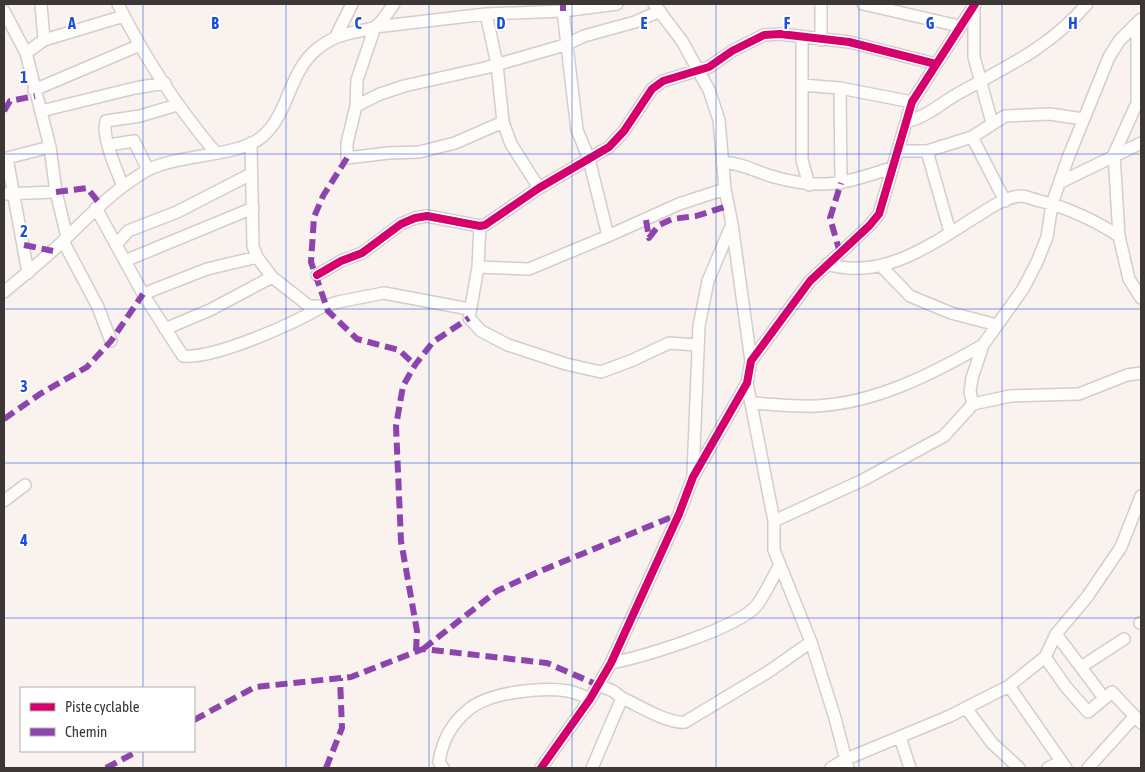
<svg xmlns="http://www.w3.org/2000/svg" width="1145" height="772" viewBox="0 0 1145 772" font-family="'Asap Condensed',sans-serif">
	<rect width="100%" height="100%" fill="#f9f2ee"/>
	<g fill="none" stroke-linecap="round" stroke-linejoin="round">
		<g stroke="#d3cecb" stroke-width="14">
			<path id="minor" d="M41,4L44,40
				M118,4C144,57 178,108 216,153
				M654,4L682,41L709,90L719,120L725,189L732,224L751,361
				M821,4V40
				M863,4L959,26
				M974,5V57L992,123
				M4,11L26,53L50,147L56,192L67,237
				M563,11L577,130L589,159L608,236L679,204L725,189
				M486,14L497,64L503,122L511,144L539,188
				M1137,23V103L1114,154L1119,236L1129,279L1141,298
				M336,36L352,4
				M802,36V160L809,185
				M26,53L44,40L124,16
				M802,85L840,88L841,183
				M840,88L912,102
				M34,90L140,45
				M356,106L380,94L404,86L485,68L565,45L584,36L635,22L660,11
				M41,111L135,88L165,83
				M503,122L455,143L419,152L388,153L347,158V143L356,106L357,80L375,27L486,14L563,11L617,4
				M906,122C927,117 941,103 959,93C1008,66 1050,47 1087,4
				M972,137L1005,201
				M251,143L253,246L257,257L272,277L309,306H326L338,302L384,293L469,309
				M109,145L134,141L148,170
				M897,151H927L972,137L1005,116L1050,114L1083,119
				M927,151L950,232
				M722,162C743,163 758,173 778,178C824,190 847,183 891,168
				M1061,182L1141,143
				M123,186C117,172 101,135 106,121L140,116L177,105
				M4,194L56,192
				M96,208L143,294L183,356C215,359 292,324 320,308
				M480,226L478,267L469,318L481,331L508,345L566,364L601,372L633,360L669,343L697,345
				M63,241L98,307L111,341
				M117,244L128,231L177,212L251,174
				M127,260L253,208
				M827,264C883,281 932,244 977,216C990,208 1005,197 1021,196C1027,196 1034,200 1040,201C1069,208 1094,220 1119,236
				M478,267L529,269L608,236
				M882,267L910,296L951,313L997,325
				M28,273L7,158L50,147
				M317,275L341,261L362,253L401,224L415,218L427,216L480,226L485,225L539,188L609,147L624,131L652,89L663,81L709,67L732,51L764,35L780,34L849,42L936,64
				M4,292C23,276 43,260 61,243C89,216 114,189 148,170C178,154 240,157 263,136C289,113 289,72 316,50C330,38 343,34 360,31C364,30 371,29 375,27C382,23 389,10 394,4
				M143,294L207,269L257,257
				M165,329L210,310L272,277
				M747,383L774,521V550L811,642L835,718L848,768
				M751,403C773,404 795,407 816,406C876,403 932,374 983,345
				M973,404L1010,396L1079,394L1127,375L1141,373
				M693,474L699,326L708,281L732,224
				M4,501L25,485
				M774,521L863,480L944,436L973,404L970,392L972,378L983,345L1023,289L1037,262L1047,237L1052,204L1068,158L1109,57L1119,41L1141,19
				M1140,623H1141
				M1056,634L1104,698
				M1045,657L1066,687L1088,712L1112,692L1141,723
				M611,663C642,657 739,628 757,605C766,593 772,578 780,565
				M1081,667L1124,639
				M1009,686L1066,768
				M622,698C638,705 668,724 685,722L768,672L811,642
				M966,708L992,743L1019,768
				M900,737L910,768
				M443,768L439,762C442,742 452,723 468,710C489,692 541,687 568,691C575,692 583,696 590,699
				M541,768L590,699L611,663L679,514L693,477L747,383L751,361L810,281L869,226L879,214L912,102L975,4
				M592,768L622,698L613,691L598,685
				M831,768L844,760L950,716L1009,686L1045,657L1056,634L1087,597L1121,547L1141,496
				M1048,768L1060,762
				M1088,768L1135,716"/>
		</g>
		<use href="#minor" stroke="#fefdfc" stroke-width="11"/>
		<path stroke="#8e44ad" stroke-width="6" stroke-dasharray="12 6" stroke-linecap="butt" d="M563,11V4
			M4,111L10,101L35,96
			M347,158L323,196L314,217L311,262L328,311L357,339L399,350L415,365
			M56,192L87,188L100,204
			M646,220L649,238L659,225L672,219L696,216L728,206
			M24,245L53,251
			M840,253L830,218L841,183
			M4,419L40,394L87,367L111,341L143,294
			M423,649L497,591L538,572L679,514
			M416,651L417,631L401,541L396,426L403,386L415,365L433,342L469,318
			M194,720L255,687L351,677L423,649L547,663L598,685
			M106,768L138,751
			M326,768L342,728L340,678"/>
		<g stroke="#fff" stroke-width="11">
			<path id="cycleway" d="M317,275L341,261L362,253L401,224L415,218L427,216L480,226L485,225L539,188L609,147L624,131L652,89L663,81L709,67L732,51L764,35L780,34L849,42L936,64
				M541,768L590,699L611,663L679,514L693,477L747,383L751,361L810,281L869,226L879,214L912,102L975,4"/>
		</g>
		<use href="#cycleway" stroke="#d6006c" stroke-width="8"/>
	</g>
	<path fill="none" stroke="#1d4ed8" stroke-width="1" stroke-opacity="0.55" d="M143,4V688M286,4V768M429,4V768M572,4V768M716,4V768M859,4V768M1002,4V768M4,154H1141M4,309H1141M4,463H1141M4,618H1141M143,751V768"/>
	<g font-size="16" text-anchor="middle" font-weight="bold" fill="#1d4ed8" stroke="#fff" stroke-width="4" stroke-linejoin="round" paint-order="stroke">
		<text x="72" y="29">A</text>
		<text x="215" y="29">B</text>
		<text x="358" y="29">C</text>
		<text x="501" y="29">D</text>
		<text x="644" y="29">E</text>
		<text x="787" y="29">F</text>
		<text x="930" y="29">G</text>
		<text x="1073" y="29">H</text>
		<text x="24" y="83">1</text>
		<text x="24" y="237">2</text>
		<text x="24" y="392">3</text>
		<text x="24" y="546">4</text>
	</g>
	<rect width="1145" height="772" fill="none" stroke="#3c3735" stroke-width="10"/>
	<rect x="20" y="687" width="175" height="65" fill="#ffffff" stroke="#b1afae"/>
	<rect x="30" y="703" width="25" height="8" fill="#d6006c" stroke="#b1afae"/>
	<text x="65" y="712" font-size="15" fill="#3c3735">Piste cyclable</text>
	<rect x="30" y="728" width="25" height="8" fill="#8e44ad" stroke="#b1afae"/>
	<text x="65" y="737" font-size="15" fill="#3c3735">Chemin</text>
</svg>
